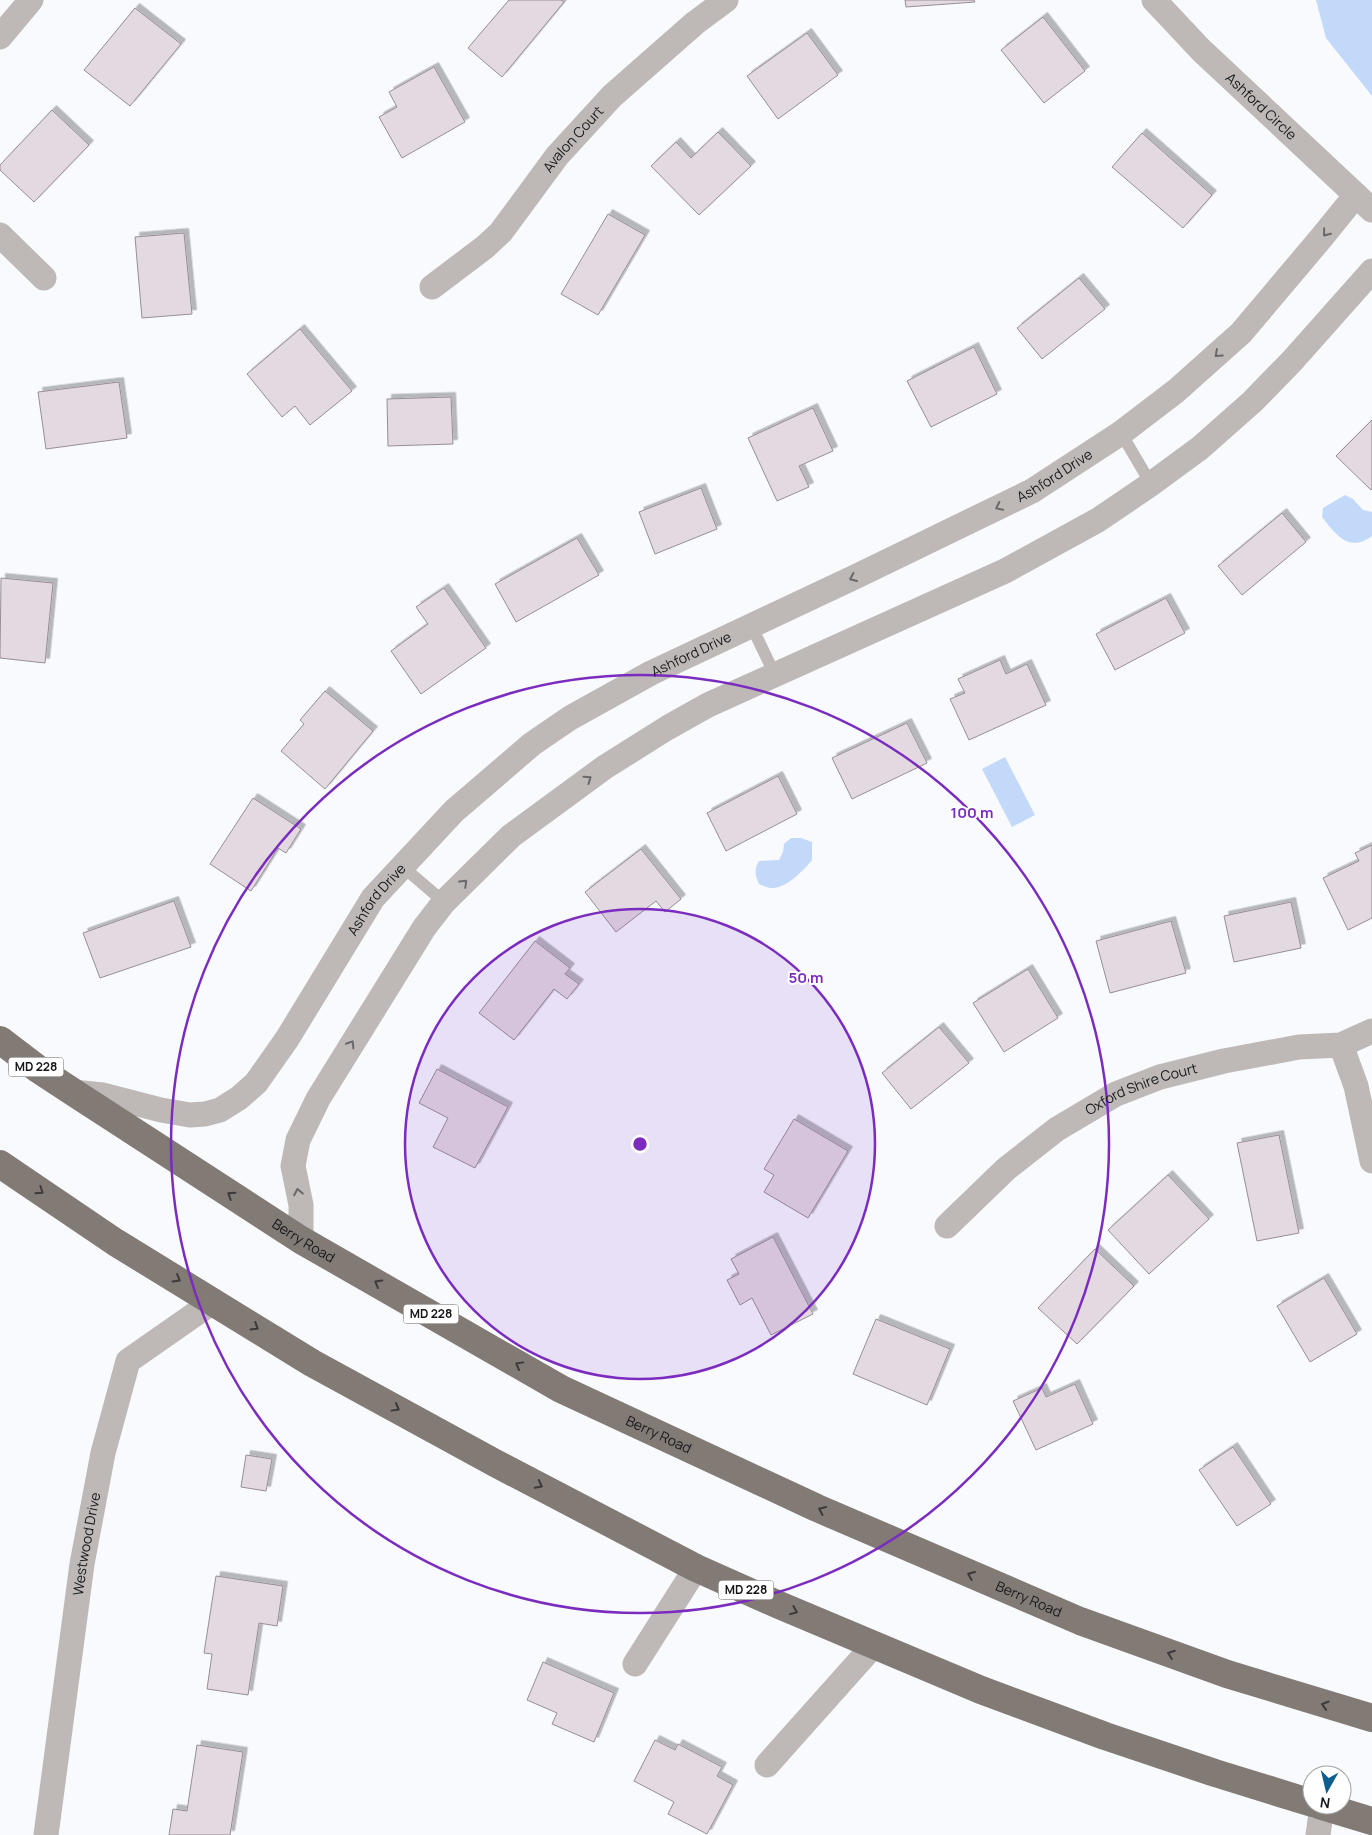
<svg xmlns="http://www.w3.org/2000/svg" width="1372" height="1835" viewBox="0 0 1372 1835" font-family="Manrope,sans-serif">
	<defs>
		<filter id="shadow"><feDropShadow dx="4.5" dy="-4.5" stdDeviation="0" flood-color="#0004"/></filter>
	</defs>
	<rect width="100%" height="100%" fill="#f8fafe"/>
	<path fill="#c3d9fa" d="M1316,0H1372V96L1326,38Z
		M1345,495L1353,499L1363,510L1372,512V536C1349,553 1336,535 1322,517L1323,508Z
		M1005,757L1035,815L1012,827L982,769Z
		M791,838H801L812,842V860C804,870 785,890 770,888C766,887 762,885 759,884C755,875 754,869 759,861L779,860L783,852L784,844Z"/>
	<path fill="#e3dae1" stroke="#978e94" filter="url(#shadow)" d="M509,0H561L564,2L502,77L468,48Z
		M905,0H974L975,2L906,7Z
		M135,8L181,44L130,106L84,70Z
		M1043,17L1085,71L1044,103L1001,50Z
		M807,33L838,75L778,119L747,76Z
		M434,67L465,122L402,158L379,117L397,107L389,92Z
		M52,110L89,145L34,202L0,170V165Z
		M718,132L751,166L699,215L651,166L676,142L691,158Z
		M1142,133L1212,195L1183,228L1112,167Z
		M608,214L645,235L598,315L561,294Z
		M184,233L192,314L142,318L135,237Z
		M1079,278L1105,309L1042,359L1017,328Z
		M300,329L352,391L310,425L295,406L282,417L247,374Z
		M974,347L997,394L931,427L907,381Z
		M119,382L127,438L46,449L38,392Z
		M451,397L453,444L388,446L387,399Z
		M813,408L833,451L799,466L809,487L777,501L748,438Z
		M1372,420V489L1371,490L1336,456Z
		M701,488L717,529L655,554L639,512Z
		M1282,513L1306,542L1242,595L1218,566Z
		M577,538L599,575L516,622L495,584Z
		M1,578L53,583L45,663L0,658Z
		M444,588L486,648L421,694L391,651L428,624L416,607Z
		M1166,598L1185,633L1115,670L1096,634Z
		M1000,660L1006,674L1027,664L1046,705L969,740L950,699L965,693L958,679Z
		M325,691L373,731L325,789L281,751L304,724L300,720Z
		M907,723L927,763L852,799L832,758Z
		M778,776L797,814L726,851L707,813Z
		M253,798L301,829L286,853L278,848L251,891L210,864Z
		M1372,845V918L1348,930L1323,878L1359,861L1355,853Z
		M641,849L681,899L665,912L656,901L616,932L585,892Z
		M174,901L191,947L100,978L83,933Z
		M1291,902L1301,948L1234,962L1224,916Z
		M1171,921L1186,973L1110,993L1096,941Z
		M535,941L570,968L565,974L579,984L567,999L554,989L514,1040L479,1013Z
		M1028,969L1058,1018L1004,1052L973,1003Z
		M939,1027L969,1063L911,1109L882,1073Z
		M437,1069L508,1107L475,1168L433,1147L448,1118L419,1103Z
		M794,1119L848,1151L808,1218L764,1192L774,1175L764,1169Z
		M1279,1135L1299,1233L1257,1241L1237,1143Z
		M1168,1175L1209,1219L1149,1274L1108,1230Z
		M773,1237L813,1314L771,1335L752,1298L740,1305L727,1280L739,1274L731,1259Z
		M1095,1249L1134,1286L1077,1344L1038,1308Z
		M1324,1278L1357,1334L1310,1362L1277,1306Z
		M876,1319L950,1349L927,1405L853,1374Z
		M1075,1384L1093,1424L1036,1450L1013,1401L1042,1388L1046,1397Z
		M1233,1447L1271,1504L1237,1526L1199,1470Z
		M246,1455L272,1459L266,1491L241,1487Z
		M216,1576L283,1586L277,1626L259,1623L248,1695L207,1689L212,1654L204,1653Z
		M543,1662L614,1693L594,1742L552,1724L557,1713L527,1700Z
		M655,1740L675,1750L678,1744L722,1767L717,1776L733,1785L707,1834L668,1814L674,1802L634,1781Z
		M197,1745L243,1752L230,1835H169L173,1809L187,1811Z"/>
	<g fill="none" stroke-linecap="round" stroke-linejoin="round">
		<path stroke="#beb9b7" stroke-width="12" d="M1121,433L1151,484
			M751,625L775,675
			M402,866L444,902"/>
		<g stroke="#beb9b7" stroke-width="25">
			<path id="s1" d="M1154,0L1201,50L1372,210"/>
			<path d="M0,37L31,0"/>
			<path d="M0,235L44,278"/>
			<path id="s2" d="M432,287L485,247L501,232L557,156L612,96L695,23L726,0"/>
			<path d="M1341,1045L1356,1086L1372,1161"/>
			<path id="s3" d="M73,1092L103,1095L161,1110L190,1115L205,1114L220,1110L239,1098L256,1083L287,1039L373,898L454,811L532,744L570,718L651,673L857,576L1032,491L1121,433L1176,391L1241,333L1322,237L1356,195"/>
			<path id="s4" d="M947,1226L1006,1169L1057,1129L1116,1094L1160,1077L1224,1061L1299,1047L1341,1045L1372,1031"/>
			<path d="M301,1240V1205L293,1166L298,1140L318,1099L424,928L444,902L511,836L605,767L667,728L708,705L1005,571L1098,520L1151,484L1200,448L1252,402L1292,361L1372,271"/>
			<path d="M635,1664L696,1568"/>
			<path d="M767,1765L874,1645"/>
			<path id="s5" d="M46,1835L82,1564L103,1453L128,1361L214,1301"/>
			<path d="M1318,1835L1322,1806"/>
		</g>
		<g stroke="#827a75" stroke-width="28">
			<path id="s6" d="M0,1040L38,1069L73,1092L301,1240L561,1389L817,1508L1080,1621L1227,1674L1372,1718"/>
			<path d="M0,1164L115,1242L312,1363L495,1463L696,1568L779,1605L981,1690L1105,1736L1215,1773L1312,1803"/>
			<path d="M1319,1805L1372,1821"/>
		</g>
	</g>
	<defs><path id="oneway-chevron" d="M-2-3.5L2.5 0L-2 3.5" fill="none" stroke-width="1.6" stroke-linecap="round" stroke-linejoin="round" transform="scale(1.25)"/></defs>
	<g stroke="#6a6869">
		<use href="#oneway-chevron" transform="translate(1326 233) rotate(129)"/>
		<use href="#oneway-chevron" transform="translate(1218 354) rotate(138)"/>
		<use href="#oneway-chevron" transform="translate(999 507) rotate(154)"/>
		<use href="#oneway-chevron" transform="translate(853 578) rotate(155)"/>
		<use href="#oneway-chevron" transform="translate(588 779) rotate(-35)"/>
		<use href="#oneway-chevron" transform="translate(464 883) rotate(-44)"/>
		<use href="#oneway-chevron" transform="translate(351 1044) rotate(-58)"/>
		<use href="#oneway-chevron" transform="translate(298 1192) rotate(-101)"/>
	</g>
	<g stroke="#3c3a3a">
		<use href="#oneway-chevron" transform="translate(40 1191) rotate(34)"/>
		<use href="#oneway-chevron" transform="translate(231 1195) rotate(-147)"/>
		<use href="#oneway-chevron" transform="translate(177 1279) rotate(31)"/>
		<use href="#oneway-chevron" transform="translate(378 1283) rotate(-150)"/>
		<use href="#oneway-chevron" transform="translate(255 1327) rotate(32)"/>
		<use href="#oneway-chevron" transform="translate(519 1365) rotate(-151)"/>
		<use href="#oneway-chevron" transform="translate(396 1408) rotate(29)"/>
		<use href="#oneway-chevron" transform="translate(539 1485) rotate(28)"/>
		<use href="#oneway-chevron" transform="translate(822 1510) rotate(-156)"/>
		<use href="#oneway-chevron" transform="translate(971 1575) rotate(-157)"/>
		<use href="#oneway-chevron" transform="translate(794 1611) rotate(22)"/>
		<use href="#oneway-chevron" transform="translate(1171 1654) rotate(-160)"/>
		<use href="#oneway-chevron" transform="translate(1325 1705) rotate(-163)"/>
	</g>
	<circle cx="640" cy="1144" r="235" fill="#7b2cbf" fill-opacity=".12"/>
	<g fill="none" stroke="#7b2cbf" stroke-width="2.5">
		<circle cx="640" cy="1144" r="235"/>
		<circle cx="640" cy="1144" r="469"/>
	</g>
	<g text-anchor="middle" stroke-width="4" stroke-linejoin="round" paint-order="stroke">
		<g fill="#fff" stroke="#5c5d5f" stroke-width="1">
			<rect x="8.5" y="1057.5" width="55" height="19" rx="4"/>
			<rect x="403.5" y="1304.5" width="55" height="19" rx="4"/>
			<rect x="718.5" y="1580.5" width="55" height="19" rx="4"/>
		</g>
		<g font-size="12" font-weight="bold" fill="#16171b">
			<text x="36" y="1071">MD 228</text>
			<text x="431" y="1318">MD 228</text>
			<text x="746" y="1594">MD 228</text>
		</g>
		<g font-size="14" fill="#16171b" stroke="#fff">
			<text dy="5" stroke="none"><textPath href="#s1" startOffset="151">Ashford Circle</textPath></text>
			<text dy="5" stroke="none"><textPath href="#s2" startOffset="206">Avalon Court</textPath></text>
			<text dy="5" stroke="none"><textPath href="#s3" startOffset="1224">Ashford Drive</textPath></text>
			<text dy="5" stroke="none"><textPath href="#s3" startOffset="819">Ashford Drive</textPath></text>
			<text dy="5" stroke="none"><textPath href="#s3" startOffset="415">Ashford Drive</textPath></text>
			<text dy="5" stroke="none"><textPath href="#s4" startOffset="241">Oxford Shire Court</textPath></text>
			<text dy="5" stroke="none"><textPath href="#s6" startOffset="364">Berry Road</textPath></text>
			<text dy="5" stroke="none"><textPath href="#s6" startOffset="769">Berry Road</textPath></text>
			<text dy="5" stroke="none"><textPath href="#s5" startOffset="294">Westwood Drive</textPath></text>
			<text dy="5" stroke="none"><textPath href="#s6" startOffset="1174">Berry Road</textPath></text>
		</g>
	</g>
	<circle cx="640" cy="1144" r="8" fill="#7b2cbf" stroke="#fff" stroke-width="2.5"/>
	<g font-size="15" text-anchor="middle" font-weight="bold" fill="#7b2cbf" stroke="#fff" stroke-width="4" stroke-linejoin="round" paint-order="stroke">
		<text x="972" y="818">100 m</text>
		<text x="806" y="983">50 m</text>
	</g>
	<g transform="translate(1327 1790) rotate(188)"><circle r="24" fill="#ffffff" stroke="#a2a2a4"/>
	<path d="M0-4L9 19L0 12L-9 19Z" fill="#0e5e90"/>
	<text y="-8" font-size="14" font-weight="bold" text-anchor="middle" fill="#16171b">N</text>
	</g>
</svg>
